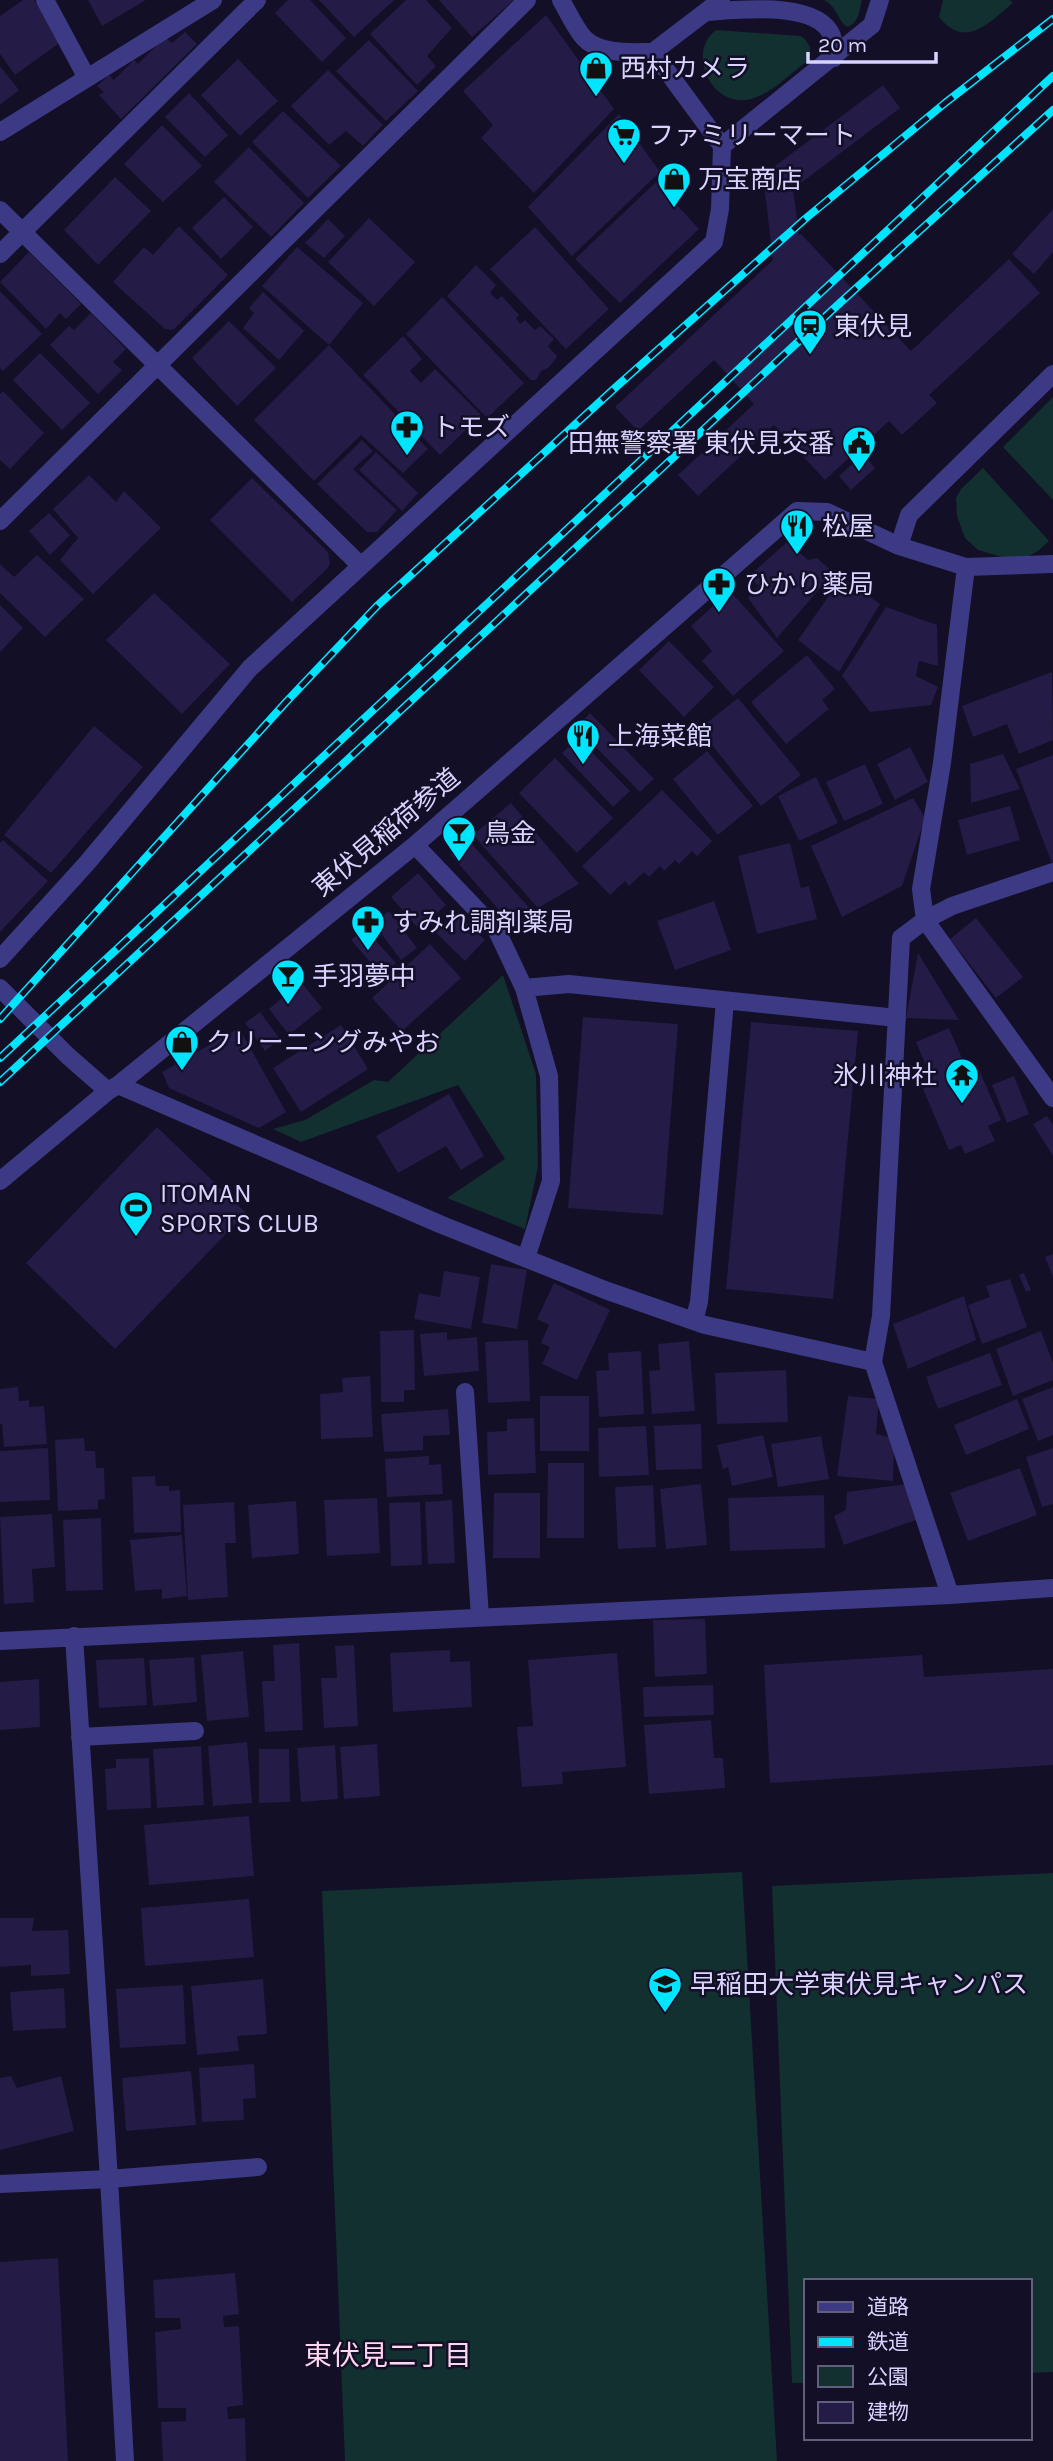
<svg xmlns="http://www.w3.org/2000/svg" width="1053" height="2461" viewBox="0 0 1053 2461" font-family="Karla,'Noto Sans JP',sans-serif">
	<rect width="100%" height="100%" fill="#130f26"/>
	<path fill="#12302f" d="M824,0H862C859,11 859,23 847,27C837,20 838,7 824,0Z
		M943,0H1010L1013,3C988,23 966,50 939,17Z
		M716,30L801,36C810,43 814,52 806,62C790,74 771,94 751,99C711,109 686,52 716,30Z
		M1053,397V500L1003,447Z
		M983,468L1049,541L1038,551L1025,558H1005L978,550L965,538L957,516L956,498L961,489Z
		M503,975L536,1074L538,1166L525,1229L447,1198L505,1159L458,1085L301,1142L273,1129L305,1120L374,1080L388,1082Z
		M742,1872L777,2461H345L322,1891Z
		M1053,1873V2372L1030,2373V2281H806V2383H792L772,1886Z"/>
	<path fill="#241b47" d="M23,0H34L62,41L15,75L0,54V16Z
		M88,0H146L102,26Z
		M288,0H310L346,38L322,62L275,13Z
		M319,0H394L354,37Z
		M406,0H426L452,28L427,56L436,66L417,85L370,34Z
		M439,0H514L472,37Z
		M546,15L614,109L534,193L481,138L493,125L463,91Z
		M185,32L197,44L121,119L99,95L104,92L97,86L109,75L114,80L134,60L138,64L165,37L172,43Z
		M369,40L418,91L386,121L336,71Z
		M238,59L278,101L240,136L201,95Z
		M0,66L19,90L0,105Z
		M328,70L383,125L363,146L346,131L329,145L291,106Z
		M883,85L900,108L793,189L799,235L801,234L911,351L1009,259L1040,293L929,395L937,403L902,435L889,421L825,480L774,425L698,496L678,475L754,404L714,360L638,431L615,407L773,260L763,175Z
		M189,93L228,135L205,157L165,117Z
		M283,111L341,166L308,198L252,142Z
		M619,114L660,172L572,256L528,207Z
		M162,125L202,166L163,202L124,164Z
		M249,147L304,203L271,237L214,182Z
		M115,177L151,211L98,265L64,230Z
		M656,182L699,229L620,303L575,259Z
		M224,197L253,227L221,259L192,228Z
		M1053,209V252L1034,274L1012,254Z
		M369,218L415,262L374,306L328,262Z
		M328,219L345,236L324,258L305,243Z
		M179,226L228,275L173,330L165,329L113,282L144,247L153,255Z
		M535,227L609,309L566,349L490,269Z
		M297,247L363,303L329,345L262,286Z
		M29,252L81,304L66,319L60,313L46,329L0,282Z
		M476,265L496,285L490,293L497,300L502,296L519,315L516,318L520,324L525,320L535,330L540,326L554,339L548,346L557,356L555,360L548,368L541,371L536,380H531L447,296Z
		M0,291L42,334L3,371L0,368Z
		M263,292L304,331L279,360L243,328L254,313L249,308Z
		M442,297L524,383L487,418L406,334Z
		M91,313L126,349L113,362L122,370L98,394L50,345L69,326L74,330Z
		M229,321L276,368L237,406L192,358Z
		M403,336L422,359L410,371L421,383L435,369L481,415L440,455L363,375Z
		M329,345L428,449L403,473L361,435L314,481L254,420Z
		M40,353L90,403L62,430L13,380Z
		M3,391L44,433L10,469L0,460V394Z
		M362,440L373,451L353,469L397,510L377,532H367L317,484Z
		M376,452L418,493L402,511L359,470Z
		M863,454L875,468L851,490L839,476Z
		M89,475L116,502L124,491L161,528L93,594L60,560L78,538L53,509Z
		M252,478L328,552L330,563L327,569L292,602L210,520Z
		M49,513L70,535L50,555L29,531Z
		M787,542L808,560L817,558L832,571L828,579L777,638L748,598L759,586L748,577Z
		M37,555L84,599L45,637L0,593V564L14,577Z
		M842,577L880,604L839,672L798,640Z
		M730,591L784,651L733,696L702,661L712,651L691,626Z
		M154,593L230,664L182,714L106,640Z
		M0,605L23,628L0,652Z
		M886,607L937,625L938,666L919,661L916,676L938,687L931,705L870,712L842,676Z
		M669,641L714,687L684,717L639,670Z
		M807,655L835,689L822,700L829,709L786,744L751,702Z
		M1052,672L1053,740L1019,754L1007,724L973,737L962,706Z
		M738,698L801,775L761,806L699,729Z
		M590,713L654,779L640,792L576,727Z
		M94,726L143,767L51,873L4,835Z
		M578,738L630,791L613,807L562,753Z
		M910,747L928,782L895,800L877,764Z
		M707,751L753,806L718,835L673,779Z
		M1003,754L1020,789L971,803L970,764Z
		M1053,755V866L1016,769Z
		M555,758L613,818L577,853L519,793Z
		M865,764L883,804L844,821L826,782Z
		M816,777L838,823L799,841L778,796Z
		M662,790L712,841L697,856L692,851L679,864L675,860L664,871L660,866L649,877L644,872L629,886L625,881L610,895L582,866Z
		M913,798L925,818L902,886L842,917L811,846Z
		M511,803L579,884L538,908L473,835Z
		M1010,806L1020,840L967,855L958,820Z
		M467,839L536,915L511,924L450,854Z
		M3,840L48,881L0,932V843Z
		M790,843L801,888L809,886L817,919L757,934L738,856Z
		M418,873L446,905L419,929L391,897Z
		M714,901L731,950L675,970L657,921Z
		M389,911L417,948L401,960L373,923Z
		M455,912L485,940L465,961L435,932Z
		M976,918L1023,977L996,998L950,939Z
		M365,929L396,963L382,976L351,940Z
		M430,944L461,978L402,1031L372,998Z
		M918,953L959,1020L906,1018Z
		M301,982L322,1008L289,1035L269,1009Z
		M260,1012L280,1039L265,1051L245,1023Z
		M583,1017L678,1024L663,1215L568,1208Z
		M751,1022L858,1031L833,1299L726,1289Z
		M341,1025L368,1069L301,1112L273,1068Z
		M239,1028L286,1112L259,1128L169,1088L162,1072Z
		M949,1028L967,1070L977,1065L1001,1120L988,1126L995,1141L965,1154L961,1145L949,1150L923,1089L934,1084L916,1042Z
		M1014,1076L1029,1114L1007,1123L992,1085Z
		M449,1094L484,1156L461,1170L446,1146L398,1173L376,1136Z
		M1047,1116L1053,1125V1156L1033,1124Z
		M157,1127L246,1213L115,1349L26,1263Z
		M1053,1254V1277L1045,1257Z
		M491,1264L527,1270L517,1329L482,1323Z
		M444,1271L480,1277L471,1329L414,1319L419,1293L440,1297Z
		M1024,1273L1031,1290L1026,1292L1019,1275Z
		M1010,1279L1027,1327L982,1344L968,1305L990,1297L986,1286Z
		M554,1283L610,1310L577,1380L542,1364L550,1347L541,1343L549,1325L537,1319Z
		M964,1296L976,1340L908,1369L893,1324Z
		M414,1330L415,1390H404V1402H381L380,1331Z
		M1041,1331L1053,1363V1380L1013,1396L996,1349Z
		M447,1332V1340L477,1337L479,1371L424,1376L420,1334Z
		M528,1340L530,1401L488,1403L485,1342Z
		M689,1341L695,1411L652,1414L649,1371L660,1370L658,1344Z
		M641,1351L644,1414L599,1417L596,1371L609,1370L608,1353Z
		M990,1353L1002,1385L938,1409L926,1377Z
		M786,1370L788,1422L717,1424L715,1373Z
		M370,1376L373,1437L321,1439L320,1394L343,1392L342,1378Z
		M18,1387L19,1401L29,1400V1407L44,1406L47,1444L4,1447L2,1424H0V1389Z
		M1053,1387V1435L1038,1441L1022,1399Z
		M540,1396H589V1451H540Z
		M848,1396L879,1399L876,1434L894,1438L893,1481L837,1476Z
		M1017,1399L1029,1429L966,1455L954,1425Z
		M448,1409L450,1435L423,1436V1450L384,1452L381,1414Z
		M534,1418L536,1473L488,1475L487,1432L507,1431V1419Z
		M701,1424L702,1469L656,1470L654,1426Z
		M646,1426L649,1475L599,1477L598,1428Z
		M763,1435L773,1477L732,1486L728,1467L723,1469L717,1445Z
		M821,1436L829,1479L778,1487L771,1444Z
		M84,1438L85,1451H95L96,1468H104L105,1499L98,1500V1509L58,1511L55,1440Z
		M48,1448L50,1500L0,1502V1451Z
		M1053,1448V1504L1042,1507L1026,1457Z
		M429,1456V1465L441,1464L443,1494L387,1497L385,1459Z
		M548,1463H584V1538H547Z
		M1020,1468L1037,1515L968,1541L950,1493Z
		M155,1476L156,1486H169V1491L180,1490L181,1532L134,1533L132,1477Z
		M701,1484L707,1545L666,1549L660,1489Z
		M907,1484L919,1519L844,1545L834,1516L846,1510L847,1492Z
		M653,1485L656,1547L618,1549L615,1487Z
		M494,1493H540V1558H493Z
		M824,1495L825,1548L730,1551L728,1498Z
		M377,1498L380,1553L327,1556L324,1500Z
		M452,1500L455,1563L428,1564L425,1502Z
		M296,1501L299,1554L252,1558L248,1505Z
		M234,1502L236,1543H225L228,1597L188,1600L183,1505Z
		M420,1502L422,1565L391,1566L389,1503Z
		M52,1514L55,1567L32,1569L34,1602L4,1604L0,1517Z
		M101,1518L103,1590L66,1591L63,1520Z
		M182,1535L187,1596L162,1599V1589L135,1591L130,1540Z
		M705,1619L707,1674L655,1677L653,1620Z
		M299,1643L303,1730L265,1732L262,1681H275L273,1645Z
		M354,1645L358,1726L324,1728L321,1678H337L335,1646Z
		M450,1650V1662L470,1661L472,1707L393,1712L390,1653Z
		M243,1651L249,1717L207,1721L201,1655Z
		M617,1653L626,1767L562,1772L563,1784L522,1787L517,1727L533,1726L528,1660Z
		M922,1655L924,1677L1053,1669V1765L770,1783L764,1665Z
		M194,1657L197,1702L153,1706L149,1660Z
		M144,1658L147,1705L99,1708L96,1660Z
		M39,1679L40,1727L0,1730V1682Z
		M713,1685L714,1715L644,1717L643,1687Z
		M711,1720L714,1758H723L725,1788L649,1794L644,1725Z
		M247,1742L252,1803L213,1806L208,1746Z
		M377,1744L380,1796L344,1799L340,1747Z
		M335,1745L338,1799L301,1802L297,1748Z
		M201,1746L204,1805L157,1808L153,1749Z
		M259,1749H289L290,1802L259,1803Z
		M149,1758L151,1808L107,1810L105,1769L116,1768V1759Z
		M249,1816L254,1876L149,1885L144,1825Z
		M249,1899L254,1957L145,1966L141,1908Z
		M0,1918H34L32,1931L68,1930L70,1974L31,1976V1965L0,1967Z
		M263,1979L267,2034L237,2036L239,2051L197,2055L191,1986Z
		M183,1985L186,2044L120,2048L116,1989Z
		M64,1988L66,2028L13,2031L10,1992Z
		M254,2064L256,2098L243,2099L244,2120L202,2122L199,2068Z
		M191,2071L196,2125L126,2131L122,2078Z
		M11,2076L17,2088L61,2076L74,2131L0,2150V2078Z
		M58,2258L68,2461H0V2262Z
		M235,2273L239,2314L223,2316L224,2327L239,2326L243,2405L227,2407L228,2419L245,2418L246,2461H163L161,2422L186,2421V2408H158L155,2332L181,2329L180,2318H155L153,2280Z"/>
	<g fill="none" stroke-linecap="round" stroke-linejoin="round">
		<path stroke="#3d3a85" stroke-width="18" d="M45,0L87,78
			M561,0C568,12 575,28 584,38C600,55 632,52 653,52
			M721,0L653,52L722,146L872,25L880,0
			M706,12C738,10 818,0 832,36C834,42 833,51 834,58
			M0,132L213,0
			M0,210L361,566
			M0,254L257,0
			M0,521L527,0
			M899,546L909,515L1053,374
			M415,845L497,931L524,988L549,1076L551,1181L526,1258
			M1053,872L952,906L925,920L1053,1098
			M0,959L87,863L250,668L714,242L720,209L722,146
			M0,988L68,1056L108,1091
			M524,988L569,984L897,1018
			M118,1085L442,1225L605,1290L705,1325L873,1362
			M0,1181L108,1091L118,1085L415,845L797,511L827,512L899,546L966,567L1053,564
			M694,1321L699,1302L725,1001
			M465,1392L480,1617
			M950,1595L873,1362L881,1316L901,938L925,920L921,889L942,763L966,567
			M74,1636L109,2179L125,2461
			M0,1641L950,1595L1053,1588
			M80,1737L195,1731
			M0,2184L109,2179L258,2167"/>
		<g stroke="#00e5ff" stroke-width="8">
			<path id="rail" d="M0,1019L287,701L377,606L616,387L805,219L945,103L1053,19
				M0,1058L1053,76
				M0,1082L842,301L1053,110"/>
		</g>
		<use href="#rail" stroke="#130f26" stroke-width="5" stroke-dasharray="16" stroke-linecap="butt"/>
	</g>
	<defs>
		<g id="shop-pin" transform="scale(1.75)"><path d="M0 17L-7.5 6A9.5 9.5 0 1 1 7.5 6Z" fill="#00e5ff" stroke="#130f26"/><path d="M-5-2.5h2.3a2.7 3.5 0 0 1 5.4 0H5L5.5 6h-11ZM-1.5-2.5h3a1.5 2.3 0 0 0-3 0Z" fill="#111"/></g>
		<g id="supermarket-pin" transform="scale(1.75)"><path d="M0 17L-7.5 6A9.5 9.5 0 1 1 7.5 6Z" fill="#00e5ff" stroke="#130f26"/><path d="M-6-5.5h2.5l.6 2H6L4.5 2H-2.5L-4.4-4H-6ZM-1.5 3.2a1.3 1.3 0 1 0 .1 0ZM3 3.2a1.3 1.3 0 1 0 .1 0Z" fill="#111"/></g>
		<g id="station-pin" transform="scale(1.75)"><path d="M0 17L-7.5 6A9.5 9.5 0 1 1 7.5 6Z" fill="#00e5ff" stroke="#130f26"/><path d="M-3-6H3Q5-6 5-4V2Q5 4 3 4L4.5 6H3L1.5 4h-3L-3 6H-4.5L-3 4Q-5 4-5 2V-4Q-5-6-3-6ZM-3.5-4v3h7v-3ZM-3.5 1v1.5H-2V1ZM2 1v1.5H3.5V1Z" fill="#111"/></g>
		<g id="pharmacy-pin" transform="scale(1.75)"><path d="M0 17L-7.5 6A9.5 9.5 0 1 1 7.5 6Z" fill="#00e5ff" stroke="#130f26"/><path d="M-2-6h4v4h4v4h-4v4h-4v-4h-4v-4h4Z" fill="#111"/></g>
		<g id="civic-pin" transform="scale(1.75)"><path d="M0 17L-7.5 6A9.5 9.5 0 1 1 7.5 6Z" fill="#00e5ff" stroke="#130f26"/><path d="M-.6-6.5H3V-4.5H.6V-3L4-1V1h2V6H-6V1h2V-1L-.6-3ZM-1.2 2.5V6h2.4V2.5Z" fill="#111"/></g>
		<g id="restaurant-pin" transform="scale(1.75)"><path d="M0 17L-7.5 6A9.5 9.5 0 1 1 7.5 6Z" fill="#00e5ff" stroke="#130f26"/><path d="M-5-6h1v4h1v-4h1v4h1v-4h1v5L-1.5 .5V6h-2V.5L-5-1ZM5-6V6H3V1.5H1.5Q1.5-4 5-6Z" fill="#111"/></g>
		<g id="bar-pin" transform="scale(1.75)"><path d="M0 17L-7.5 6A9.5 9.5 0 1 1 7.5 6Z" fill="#00e5ff" stroke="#130f26"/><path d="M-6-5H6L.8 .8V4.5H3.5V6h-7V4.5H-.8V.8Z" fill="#111"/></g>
		<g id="temple-pin" transform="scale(1.75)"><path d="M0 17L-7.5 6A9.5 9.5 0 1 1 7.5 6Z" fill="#00e5ff" stroke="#130f26"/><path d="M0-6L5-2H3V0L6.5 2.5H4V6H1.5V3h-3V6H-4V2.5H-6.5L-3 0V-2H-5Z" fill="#111"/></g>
		<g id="stadium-pin" transform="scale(1.75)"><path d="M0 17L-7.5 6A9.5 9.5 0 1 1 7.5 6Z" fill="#00e5ff" stroke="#130f26"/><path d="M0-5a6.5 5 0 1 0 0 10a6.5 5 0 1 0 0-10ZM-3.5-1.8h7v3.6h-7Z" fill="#111"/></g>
		<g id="university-pin" transform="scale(1.75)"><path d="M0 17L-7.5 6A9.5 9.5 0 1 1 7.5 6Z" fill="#00e5ff" stroke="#130f26"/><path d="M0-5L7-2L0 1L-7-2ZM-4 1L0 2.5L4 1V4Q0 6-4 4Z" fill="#111"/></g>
	</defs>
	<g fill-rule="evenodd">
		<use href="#shop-pin" x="596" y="68"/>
		<use href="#supermarket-pin" x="624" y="135"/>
		<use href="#shop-pin" x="674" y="179"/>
		<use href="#station-pin" x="810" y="326"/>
		<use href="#pharmacy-pin" x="407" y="427"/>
		<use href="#civic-pin" x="859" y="443"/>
		<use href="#restaurant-pin" x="797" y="526"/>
		<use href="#pharmacy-pin" x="719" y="584"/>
		<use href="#restaurant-pin" x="583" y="736"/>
		<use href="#bar-pin" x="459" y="833"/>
		<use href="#pharmacy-pin" x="368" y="922"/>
		<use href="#bar-pin" x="288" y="976"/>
		<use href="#shop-pin" x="182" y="1042"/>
		<use href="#temple-pin" x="962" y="1075"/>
		<use href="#stadium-pin" x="136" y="1208"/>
		<use href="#university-pin" x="665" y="1984"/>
	</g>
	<g text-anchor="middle" stroke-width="5" stroke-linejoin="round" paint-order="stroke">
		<g font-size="26" fill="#d9d4ff" stroke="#130f26" text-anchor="start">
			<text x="620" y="77">西村カメラ</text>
			<text x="648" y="144">ファミリーマート</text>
			<text x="698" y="188">万宝商店</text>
			<text x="834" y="335">東伏見</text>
			<text x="432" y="436">トモズ</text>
			<text x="834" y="452" text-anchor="end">田無警察署 東伏見交番</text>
			<text x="822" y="535">松屋</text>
			<text x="744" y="593">ひかり薬局</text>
			<text x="608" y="745">上海菜館</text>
			<text x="484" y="842">鳥金</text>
			<text x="392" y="931">すみれ調剤薬局</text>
			<text x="312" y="985">手羽夢中</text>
			<text x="206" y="1051">クリーニングみやお</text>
			<text x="937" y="1084" text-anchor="end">氷川神社</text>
			<text x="160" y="1202">ITOMAN<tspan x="160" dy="30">SPORTS CLUB</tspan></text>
			<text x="690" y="1993">早稲田大学東伏見キャンパス</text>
		</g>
		<g font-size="26" fill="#d9d4ff" stroke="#130f26">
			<text transform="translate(386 832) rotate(-40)" y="9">東伏見稲荷参道</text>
		</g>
		<g font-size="28" fill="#ffd6f0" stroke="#130f26">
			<text x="388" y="2365">東伏見二丁目</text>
		</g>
	</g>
	<rect x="804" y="2279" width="228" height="161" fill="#130f26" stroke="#625e7d" stroke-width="2"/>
	<rect x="818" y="2302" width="35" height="10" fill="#3d3a85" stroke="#625e7d" stroke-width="2"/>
	<text x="867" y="2314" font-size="21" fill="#d9d4ff">道路</text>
	<rect x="818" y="2337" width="35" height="10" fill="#00e5ff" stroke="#625e7d" stroke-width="2"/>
	<text x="867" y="2349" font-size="21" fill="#d9d4ff">鉄道</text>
	<rect x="818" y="2366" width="35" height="21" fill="#12302f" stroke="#625e7d" stroke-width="2"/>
	<text x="867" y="2384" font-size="21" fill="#d9d4ff">公園</text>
	<rect x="818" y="2402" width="35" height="21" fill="#241b47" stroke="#625e7d" stroke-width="2"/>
	<text x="867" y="2419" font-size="21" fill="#d9d4ff">建物</text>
	<path d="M808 52v10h128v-10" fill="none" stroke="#d9d4ff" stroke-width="3.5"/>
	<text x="818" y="52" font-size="21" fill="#d9d4ff" stroke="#130f26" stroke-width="5" paint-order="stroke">20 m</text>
</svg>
